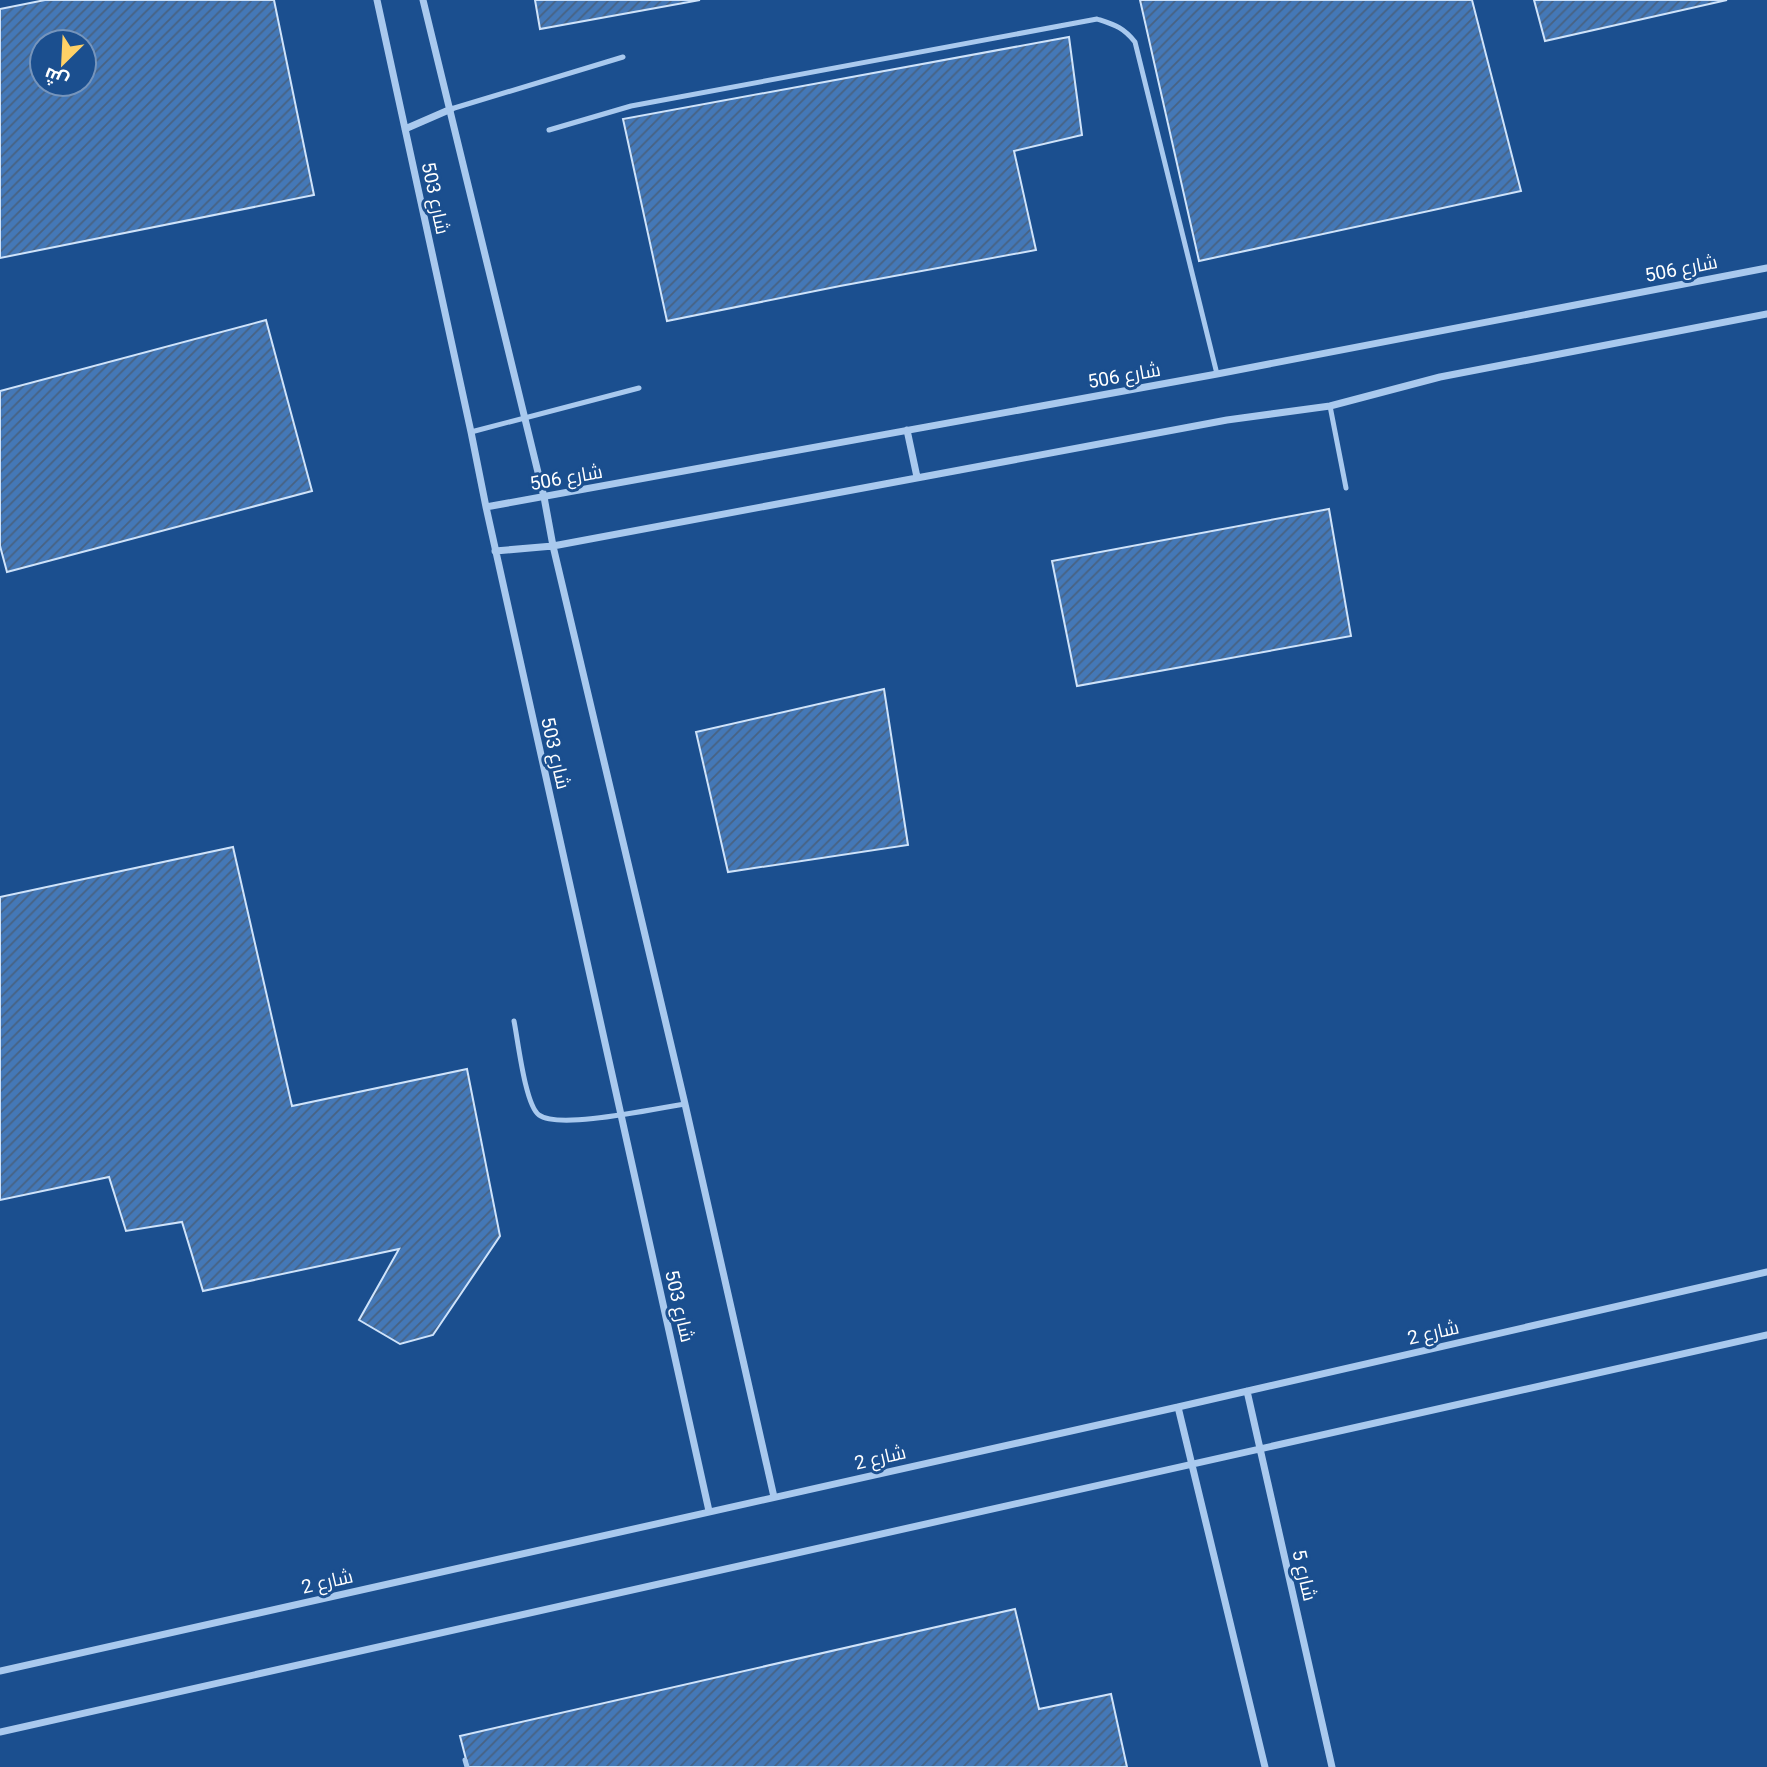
<svg xmlns="http://www.w3.org/2000/svg" width="1767" height="1767" viewBox="0 0 1767 1767" font-family="Roboto,Cairo,sans-serif">
	<defs>
		<pattern id="building-hatch" width="6" height="6" patternUnits="userSpaceOnUse" patternTransform="scale(1.75)"><rect width="6" height="6" fill="#4478b7"/><path d="M-1 1l2-2M0 6l6-6M5 7l2-2" fill="none" stroke="#486282"/></pattern>
	</defs>
	<rect width="100%" height="100%" fill="#1b4f8f"/>
	<path fill="url(#building-hatch)" stroke="#cfe3fa" stroke-width="2" fill-rule="evenodd" d="M45,0H274L314,195L0,258V9ZM42,42H84V84H42Z
		M535,0H700L540,29Z
		M1140,0H1472L1521,191L1199,261Z
		M1534,0H1727L1545,41Z
		M1069,37L1082,135L1014,151L1036,250L840,286L667,321L623,119Z
		M266,320L312,491L7,572L0,546V391Z
		M1329,509L1351,636L1077,686L1052,561Z
		M884,689L908,845L728,872L696,732Z
		M233,847L292,1106L467,1069L500,1236L433,1335L400,1344L359,1320L399,1249L203,1291L182,1222L126,1231L109,1177L0,1200V897Z
		M1015,1609L1039,1709L1111,1694L1127,1767H468L460,1736Z"/>
	<g fill="none" stroke-linecap="round" stroke-linejoin="round">
		<path stroke="#a9c9ee" stroke-width="5" d="M451,109L623,57
			M549,130L631,106L1097,19C1115,25 1123,27 1135,42L1217,374
			M1330,406L1346,488
			M471,432L639,388
			M514,1021C518,1040 525,1105 539,1115C559,1130 658,1108 685,1104
			M465,1760L467,1767"/>
		<path stroke="#a9c9ee" stroke-width="7" d="M377,0L471,432L486,507L709,1511
			M423,0L544,497L553,546L685,1104L774,1497
			M405,129L451,109
			M907,430L917,477
			M486,507L1217,374L1767,268
			M495,551L553,546L1227,420L1330,406L1440,377L1767,314
			M1247,1391L1332,1767
			M1178,1407L1265,1767
			M0,1671L1178,1407L1767,1272
			M0,1732L1767,1335"/>
	</g>
	<g text-anchor="middle" stroke-width="6" stroke-linejoin="round" paint-order="stroke">
		<g font-size="19" fill="#fff" stroke="#1b4f8f">
			<text transform="translate(436 198) rotate(78)" y="7">شارع 503</text>
			<text transform="translate(1681 268) rotate(-11)" y="7">شارع 506</text>
			<text transform="translate(1124 375) rotate(-10)" y="7">شارع 506</text>
			<text transform="translate(566 477) rotate(-10)" y="7">شارع 506</text>
			<text transform="translate(556 753) rotate(77)" y="7">شارع 503</text>
			<text transform="translate(680 1306) rotate(77)" y="7">شارع 503</text>
			<text transform="translate(1433 1332) rotate(-13)" y="7">شارع 2</text>
			<text transform="translate(880 1457) rotate(-13)" y="7">شارع 2</text>
			<text transform="translate(1305 1575) rotate(77)" y="7">شارع 5</text>
			<text transform="translate(327 1581) rotate(-13)" y="7">شارع 2</text>
		</g>
	</g>
	<g transform="translate(63 63) rotate(204)"><circle r="33" fill="#1b4f8f" stroke="#7695bc" stroke-width="2"/>
	<path d="M0-5L12 26L0 18L-12 26Z" fill="#ffd166"/>
	<text y="-10" font-size="19" font-weight="bold" text-anchor="middle" fill="#ffffff">ش</text>
	</g>
</svg>
